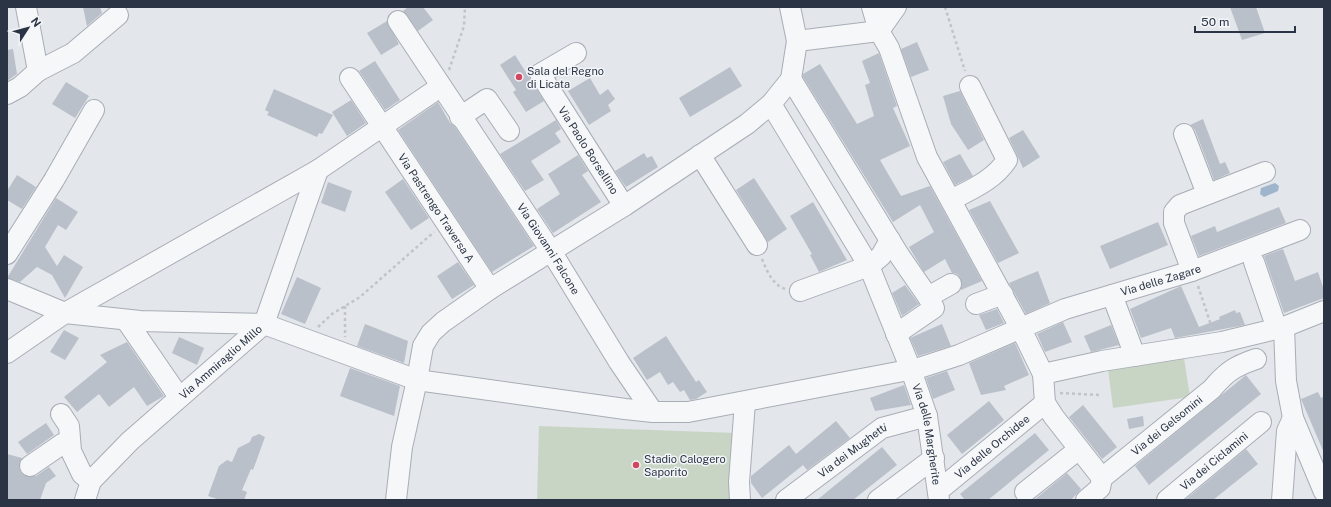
<svg xmlns="http://www.w3.org/2000/svg" width="1331" height="507" viewBox="0 0 1331 507" font-family="'Public Sans',sans-serif">
	<rect width="100%" height="100%" fill="#e3e6eb"/>
	<path fill="#c9d5c4" d="M1184,358L1190,397L1113,408L1108,369Z
		M539,426L736,433L733,500H537Z"/>
	<path fill="#9eb5cc" d="M1275,183L1279,186L1278,191L1264,197L1260,194L1261,188Z"/>
	<path fill="#bac0c9" d="M83,7H100L102,13L87,26Z
		M408,7H423L433,20L418,31L403,11Z
		M1230,7H1256L1265,33L1242,40Z
		M387,21L399,44L381,55L367,33Z
		M917,42L929,70L911,77L901,49Z
		M13,49L17,74L7,81V50Z
		M879,53L897,106L893,108L910,146L880,160L901,196L930,186L982,281L961,290V279L957,274L952,273L945,259L924,272L909,247L934,232L920,205L893,222L803,77V74L820,64L857,124L874,116L865,85L870,83L862,61Z
		M515,55L544,101L526,112L513,92L516,90L500,65Z
		M375,61L400,100L385,110L359,71Z
		M730,67L742,86L690,117L679,98Z
		M590,78L600,95L608,89L615,99L608,105L611,111L589,125L568,91Z
		M66,82L89,96L75,118L52,104Z
		M274,89L333,115L322,134L319,133L317,137L267,115L269,112L265,110Z
		M960,91L984,140L968,150L951,124L943,96Z
		M351,100L366,123L347,136L332,112Z
		M438,102L450,123L455,127L534,246L492,272L398,130Z
		M1203,119L1220,164L1225,162L1230,173L1214,180L1195,130L1190,125Z
		M556,120L561,129L555,133L561,142L531,161L544,180L525,191L500,154Z
		M1023,130L1040,157L1023,168L1009,138Z
		M644,153L647,158L652,156L658,167L626,187L615,171Z
		M960,154L973,176L955,185L943,162Z
		M578,155L588,171L582,175L601,202L553,233L537,209L560,194L548,174Z
		M17,175L36,187L22,209L7,200V191Z
		M754,178L787,229L768,242L736,190Z
		M403,179L429,218L411,230L385,192Z
		M328,182L352,191L345,212L321,203Z
		M56,198L78,212L66,230L58,225L45,247L57,266L64,255L83,267L65,298L52,275L37,267L20,282L7,278Z
		M990,201L1019,253L998,263L969,210Z
		M813,202L847,260L819,272L810,255L812,254L790,216Z
		M1279,207L1286,223L1199,256L1191,236L1215,226L1217,232Z
		M1158,222L1168,245L1110,269L1100,246Z
		M1283,249L1295,281L1318,272L1324,290V298L1284,313L1264,256Z
		M458,262L474,285L452,299L437,276Z
		M1038,271L1050,303L1026,314L1009,283Z
		M297,277L321,288L305,324L281,314Z
		M905,285L919,304L902,316L892,293Z
		M1181,286L1199,327L1220,319L1219,317L1235,310L1236,313L1240,312L1245,325L1175,338L1171,328L1141,338L1130,309Z
		M997,309L1004,323L986,330L979,315Z
		M1063,322L1072,342L1045,352L1037,334Z
		M365,324L408,341L404,363L357,346Z
		M942,324L951,346L918,356L910,338Z
		M1111,325L1119,345L1091,352L1084,336Z
		M64,330L79,338L65,360L50,352Z
		M666,336L696,382L699,380L707,392L696,399L690,400L684,390L680,392L673,382L668,385L660,372L647,380L633,358Z
		M179,337L204,348L197,365L172,353Z
		M127,342L164,396L147,406L134,387L109,407L99,394L77,412L64,397L107,362L100,355Z
		M1015,343L1029,375L1004,386L1006,390L981,395L969,363Z
		M350,368L400,386L394,416L340,396Z
		M947,371L955,390L933,399L926,378Z
		M1246,375L1261,394L1149,485L1135,466Z
		M904,385L911,405L875,411L870,398Z
		M1318,392L1321,398L1324,396V453L1301,399Z
		M989,401L1004,420L962,454L947,435Z
		M1083,405L1117,447L1102,459L1069,417Z
		M1143,416L1144,426L1129,429L1127,419Z
		M836,421L850,438L807,470L803,465L762,498L751,483V476L789,445L796,454Z
		M46,423L54,435L27,454L18,442Z
		M1035,433L1049,450L988,500H965L960,494Z
		M259,434L265,437L253,470L251,469L242,490L247,492L244,500H220L208,496L219,466L227,460L232,462L238,448L250,442L252,437Z
		M882,447L897,465L853,500H817Z
		M1246,449L1258,464L1213,500H1185Z
		M7,454L22,458L19,467L21,473L25,476H36L49,467L56,476L46,483L40,500H7Z
		M1067,473L1081,489L1071,500H1034Z"/>
	<g fill="none" stroke-linecap="round" stroke-linejoin="round">
		<g stroke="#a8adb6" stroke-width="22">
			<g id="minor">
				<path d="M26,7L38,71"/>
				<path d="M872,7L879,31L889,48L927,157L1021,329L1043,374L1045,403L1054,417L1102,478"/>
				<path id="s1" d="M398,21L551,251L619,362L653,412"/>
				<path d="M797,41L879,31L896,7"/>
				<path id="s2" d="M576,53L540,74L624,206"/>
				<path id="s3" d="M350,78L490,289"/>
				<path d="M791,79L899,255L928,297L951,284"/>
				<path d="M7,94L20,87L38,71L73,53L118,15"/>
				<path id="s4" d="M771,104L869,266L911,370L927,416L939,500"/>
				<path d="M460,117L487,99L509,131"/>
				<path d="M1184,134L1207,194"/>
				<path d="M700,155L757,245"/>
				<path d="M951,200C972,189 994,180 1007,160L970,86"/>
				<path d="M7,254L54,180L94,110"/>
				<path d="M1254,262L1277,329"/>
				<path d="M1192,271L1174,223V212L1180,205L1265,172"/>
				<path id="s5" d="M7,289L65,313L140,321L264,324L417,380L625,409L653,412H688L919,368L959,355L1065,309L1192,271L1300,230"/>
				<path d="M800,291L869,266L881,256L890,240"/>
				<path d="M1112,295L1135,356"/>
				<path d="M976,304L1003,294"/>
				<path d="M126,320L179,397"/>
				<path d="M1284,327L1286,381L1293,418L1324,492"/>
				<path d="M896,334L934,308L928,297"/>
				<path d="M7,353L65,313L318,170L440,87"/>
				<path d="M1043,374L1102,361L1222,342L1284,327L1324,311"/>
				<path d="M61,414L69,426L71,451L82,474L91,481"/>
				<path d="M30,466L62,444L70,442"/>
				<path id="s6" d="M938,491L1045,403"/>
				<path d="M1025,492L1079,449"/>
				<path id="s7" d="M85,500L91,481L130,441L264,324L318,170"/>
				<path d="M396,500L402,447L417,380L423,346L431,333L443,322L490,289L624,206L747,124L771,104L791,79L797,41L790,7"/>
				<path d="M740,500L739,482L745,402"/>
				<path id="s8" d="M786,500L882,428L927,416"/>
				<path d="M878,500L934,458"/>
				<path id="s9" d="M1086,500L1100,488L1102,478L1212,389C1226,372 1235,366 1256,359"/>
				<path id="s10" d="M1167,500L1261,422"/>
				<path d="M1282,500L1287,431L1293,418"/>
			</g>
		</g>
		<path stroke="#c1c4ca" stroke-width="2.5" stroke-dasharray="3 3" stroke-linecap="butt" d="M945,7L965,71
			M449,70L464,26L465,7
			M762,259C767,271 772,284 785,289
			M1198,286L1212,328
			M345,306V337
			M318,327L332,314L360,297L434,232
			M1060,393L1099,395"/>
		<use href="#minor" stroke="#f6f7f9" stroke-width="20"/>
	</g>
	<g fill="#d24760" stroke="#f3f5f8" stroke-width="1.5">
		<circle cx="519" cy="77" r="4"/>
		<circle cx="636" cy="465" r="4"/>
	</g>
	<g text-anchor="middle" stroke-width="3" stroke-linejoin="round" paint-order="stroke">
		<g font-size="11" fill="#2a3444" stroke="#f3f5f8" text-anchor="start">
			<text x="527" y="75">Sala del Regno<tspan x="527" dy="13">di Licata</tspan></text>
			<text x="644" y="463">Stadio Calogero<tspan x="644" dy="13">Saporito</tspan></text>
		</g>
		<g font-size="11" fill="#2a3444" stroke="#f3f5f8">
			<text dy="4" stroke="none"><textPath href="#s2" startOffset="132">Via Paolo Borsellino</textPath></text>
			<text dy="4" stroke="none"><textPath href="#s3" startOffset="156">Via Pastrengo Traversa A</textPath></text>
			<text dy="4" stroke="none"><textPath href="#s1" startOffset="273">Via Giovanni Falcone</textPath></text>
			<text dy="4" stroke="none"><textPath href="#s5" startOffset="1191">Via delle Zagare</textPath></text>
			<text dy="4" stroke="none"><textPath href="#s7" startOffset="196">Via Ammiraglio Millo</textPath></text>
			<text dy="4" stroke="none"><textPath href="#s9" startOffset="112">Via dei Gelsomini</textPath></text>
			<text dy="4" stroke="none"><textPath href="#s4" startOffset="368">Via delle Margherite</textPath></text>
			<text dy="4" stroke="none"><textPath href="#s6" startOffset="70">Via delle Orchidee</textPath></text>
			<text dy="4" stroke="none"><textPath href="#s8" startOffset="83">Via dei Mughetti</textPath></text>
			<text dy="4" stroke="none"><textPath href="#s10" startOffset="61">Via dei Ciclamini</textPath></text>
		</g>
	</g>
	<rect width="1331" height="507" fill="none" stroke="#2a3444" stroke-width="16"/>
	<g transform="translate(28 28) rotate(54)" stroke="#f3f5f8" stroke-width="3" paint-order="stroke">
	<path d="M0-3L7 15L0 10L-7 15Z" fill="#2a3444"/>
	<text y="-6" font-size="11" font-weight="bold" text-anchor="middle" fill="#2a3444">N</text>
	</g>
	<path d="M1195 26v6h100v-6" fill="none" stroke="#2a3444" stroke-width="2"/>
	<text x="1201" y="26" font-size="12" fill="#2a3444" stroke="#f3f5f8" stroke-width="3" paint-order="stroke">50 m</text>
</svg>
